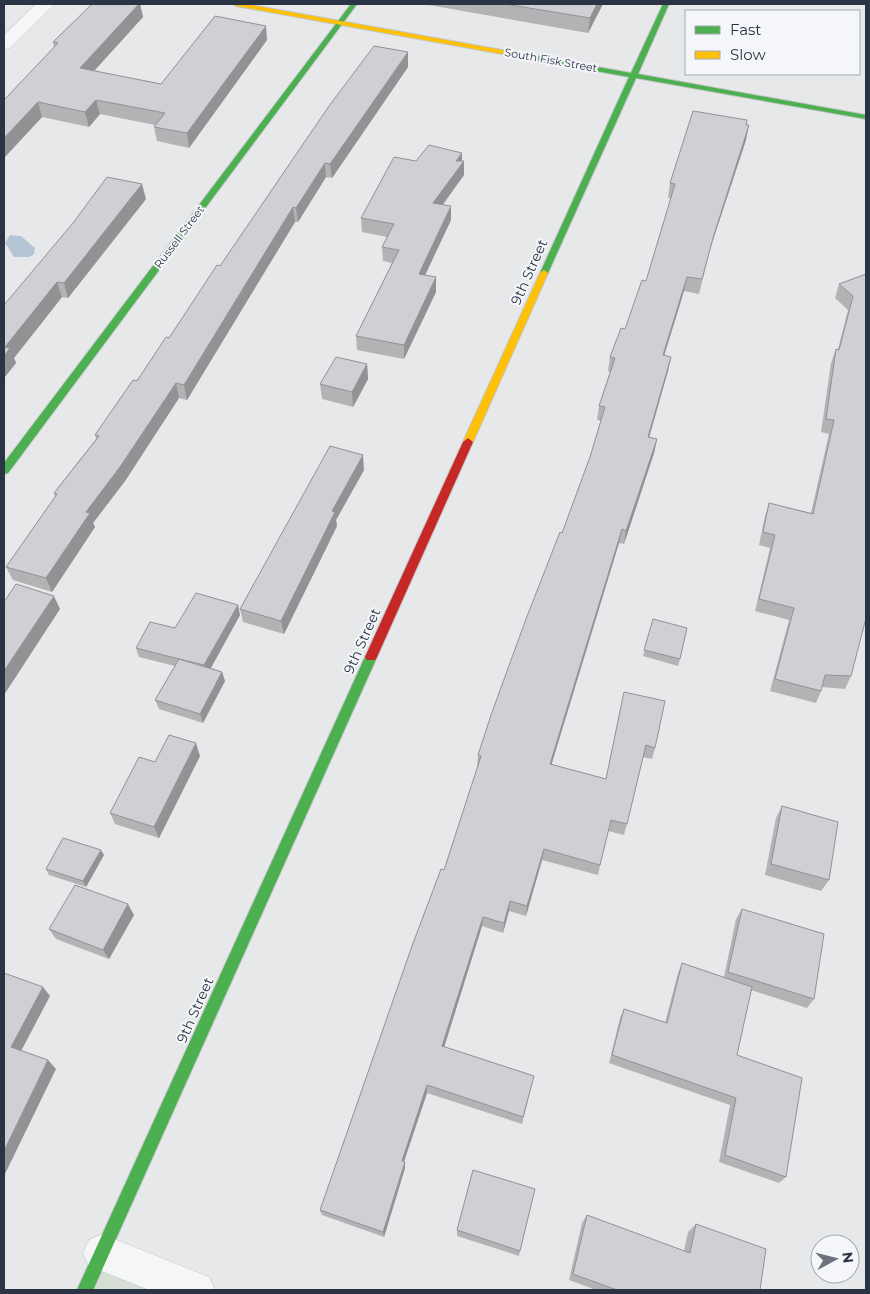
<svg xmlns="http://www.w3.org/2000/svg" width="870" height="1294" viewBox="0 0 870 1294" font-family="Montserrat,sans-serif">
	<rect width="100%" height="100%" fill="#e6e8ea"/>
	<path fill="#d6ded6" d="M102,1253L196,1290H85Z"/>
	<path fill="#b4c4d5" d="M10,235L21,236L35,248L34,254L29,257H14L5,243Z"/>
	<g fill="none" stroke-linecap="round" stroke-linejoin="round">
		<g stroke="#c4c6c8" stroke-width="1">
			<path id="street" d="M36,4H55L10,48L4,49V35Z
				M102,1234L209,1277L215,1290H149L89,1266L83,1253L89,1240Z"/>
		</g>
		<g stroke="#c4c6c8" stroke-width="2">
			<path id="fast" d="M351,4H357L8,473L4,474V463Z
				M663,4H669L638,74L866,115V119L636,78L548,273L547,275H541L540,273L629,77L502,54L498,52L502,50L631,73Z
				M371,652L375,654L377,657L93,1290H77L365,657L367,654Z"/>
		</g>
		<g stroke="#c4c6c8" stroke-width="2">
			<path id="slow" d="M233,4H246L502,50L506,52L502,54L236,6Z
				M544,270L548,273L473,442L471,445H465L463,442L540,273Z"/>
		</g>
		<g stroke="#c4c6c8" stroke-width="2">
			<path id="jam" d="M468,438L473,442L377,657L375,660H367L365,657L463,442Z"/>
		</g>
		<use href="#street" fill="#f5f6f7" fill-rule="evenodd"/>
		<use href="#fast" fill="#4caf50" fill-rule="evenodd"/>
		<use href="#slow" fill="#ffc107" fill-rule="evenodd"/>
		<use href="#jam" fill="#c62828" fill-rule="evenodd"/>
	</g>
	<path fill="#b1b3b5" d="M139,4H140L143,17L94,71L161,84L267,40L189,148L157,141L154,127L155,125L100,114L89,127L42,117L4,158L54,47L53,42Z
		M423,4H603L588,33Z
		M408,52V67L332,178L326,177L298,222H295L187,400L179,398L125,481L93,523L95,527L52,592L13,580L6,567L55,497L54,493L96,439L95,435L169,338L220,266Z
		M746,125V140L709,252L699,294L684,291L664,356L671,357L668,371L649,438L657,439L654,453L624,544L619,543L551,765L606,779L621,705L655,748L652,759L643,757L624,835L608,831L598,875L542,860L526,916L509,911L503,933L482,926L444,1047L534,1076L522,1124L427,1093L404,1162L405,1168L384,1237L322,1215L320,1210L444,870L478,767H477L478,755L562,533L590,457L601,421L597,420L599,406L610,372L608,371L610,357L625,329L646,281L671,198H668L670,183Z
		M416,161H464V175L443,205L451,220L425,275L436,277V292L404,359L357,350L356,336L392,263L383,261L382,247L387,237L362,232L361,218Z
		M146,199L68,298L62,297L14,358L16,363L4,378V305Z
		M866,274L851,676L845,689L822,687L821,691L816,703L770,691L789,620L755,611L770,548L759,545L765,516L769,503L811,513L829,434L821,432L831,363L836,349H838L848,310L835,298L839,284Z
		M367,364L368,379L353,407L322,399L320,384Z
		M364,470L336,520L337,526L284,634L243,622L240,609Z
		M240,615L211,668L222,672L225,681L203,723L159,709L155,700L175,666L139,657L136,648L175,628Z
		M653,619L680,659L678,666L643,656Z
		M200,756L159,838L115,824L110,813Z
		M782,806L829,880L821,891L765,875L776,818Z
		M104,855L86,887L49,875L46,869Z
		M742,909L814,999L807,1008L751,990L737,1055L786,1177L779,1183L719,1162L730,1105L609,1063L620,1018L624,1009L665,1023L678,973L682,963L724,977L736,919Z
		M134,915L109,959L56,939L49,929Z
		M587,1215L684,1251L688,1232L696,1224L760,1290H596L569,1280L582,1223Z
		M457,1230L520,1251L519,1256L457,1236Z"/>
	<path fill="#909294" d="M139,4H140L143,17L84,82L80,68Z
		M597,4H603L588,33L590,18Z
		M266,26L267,40L189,148L187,133Z
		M408,52V67L332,178L330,164Z
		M96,100L100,114L89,127L85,112Z
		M38,102L42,117L4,158V138Z
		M749,125L746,140L709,252L699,294L713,238Z
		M462,153V164L464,161V175L433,217V203L456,161Z
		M325,163L326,177L298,222L296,208Z
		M142,184L146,199L68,298L64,283Z
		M451,206V220L419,288V274Z
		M293,207L295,222L187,400L184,385Z
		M436,277V292L404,359V345Z
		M687,277L684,291L660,369L663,355Z
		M57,282L62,297L14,358L16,363L4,378V356L5,347Z
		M671,357L668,371L645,451L648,437Z
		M367,364L368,379L353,407L352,392Z
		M176,383L179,398L125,481L93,523L95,527L52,592L46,578L86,512Z
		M657,439L654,453L624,544L626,531Z
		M363,455L364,470L336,520L337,526L284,634L281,621L332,511Z
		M622,529L619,543L548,776L550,764Z
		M54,596L60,609L4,695V671Z
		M238,605L240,615L207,675L204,665Z
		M222,672L225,681L203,723L200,714Z
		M196,743L200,756L159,838L154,827Z
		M544,849L542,860L526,916L527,906Z
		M101,850L104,855L86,887L83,881Z
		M510,901L509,911L503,933L504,923Z
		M128,904L134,915L109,959L103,950Z
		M483,917L482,926L442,1054V1046Z
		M43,987L50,996L19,1055L11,1047Z
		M48,1060L56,1069L4,1176V1151Z
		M427,1085V1093L402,1167V1161Z
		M405,1162V1168L384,1237L383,1232Z"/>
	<path fill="#ced0d3" stroke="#909294" d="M92,4H139L80,68L161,84L215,16L266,26L187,133L154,127L165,113L96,100L85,112L38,102L4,138V100L58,43L53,42Z
		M505,4H597L590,18Z
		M374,46L408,52L330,164L325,163L296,208L293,207L184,385L176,383L120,467L86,512L90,513L46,578L6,567L57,494L54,493L99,436L95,435L133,380L137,381L166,337L169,338L217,265L220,266L329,106Z
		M693,111L747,120L746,125H749L713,238L702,279L687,277L663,355L671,357L648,437L657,439L626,531L622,529L550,764L606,779L624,692L665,701L655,748L646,745L627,824L611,820L600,865L544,849L527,906L510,901L504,923L483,917L442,1046L534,1076L523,1117L427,1085L402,1161L405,1162L383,1232L320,1210L412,946L441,869L444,870L481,756L478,755L491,715L526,619L560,532L562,533L590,457L605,407L599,406L615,358L610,357L621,328L625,329L642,280L646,281L675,184L670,183Z
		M429,145L462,153L456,161H464L433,203L451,206L419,274L436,277L404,345L356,336L399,250L382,247L394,224L361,218L394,157L416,161Z
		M107,177L142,184L64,283L57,282L5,347L10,348L4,356V305L73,223Z
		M866,274V618L851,676L825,675L821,691L775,679L794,608L759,599L775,535L763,532L769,503L813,514L834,420L826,419L836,349L839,350L853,296L839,284Z
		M336,357L367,364L352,392L320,384Z
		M330,446L363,455L332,511L335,512L281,621L240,609Z
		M16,584L54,596L4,671V602Z
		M196,593L238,605L204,665L179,659L222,672L200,714L155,700L179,659L136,648L150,622L175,628Z
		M653,619L687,628L680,659L644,650Z
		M169,735L196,743L154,827L110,813L139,757L155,762Z
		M782,806L838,822L829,880L771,864Z
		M63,838L101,850L83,881L46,869Z
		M75,885L128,904L103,950L49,929Z
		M742,909L824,934L814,999L728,972Z
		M682,963L752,987L737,1055L802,1078L786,1177L725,1155L736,1098L612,1055L624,1009L667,1023Z
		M4,973L43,987L11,1047L48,1060L4,1151Z
		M473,1170L535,1189L520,1251L457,1230Z
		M587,1215L690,1253L696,1224L766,1249L760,1290H617L573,1274Z"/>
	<g text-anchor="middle" stroke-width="4" stroke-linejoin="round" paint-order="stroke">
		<g font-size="11" fill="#2b3445" stroke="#f4f6f9">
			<text transform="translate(551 60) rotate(10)" y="4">South Fisk Street</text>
			<text transform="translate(179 237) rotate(-53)" y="4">Russell Street</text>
		</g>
		<g font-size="14" fill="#2b3445" stroke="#f4f6f9">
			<text transform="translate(529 272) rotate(-66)" y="5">9th Street</text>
			<text transform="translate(362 641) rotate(-66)" y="5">9th Street</text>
			<text transform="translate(195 1010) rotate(-66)" y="5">9th Street</text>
		</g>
	</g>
	<rect width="870" height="1294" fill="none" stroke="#2b3445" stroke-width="10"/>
	<rect x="685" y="10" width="175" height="65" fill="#f4f6f9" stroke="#a4a8b1"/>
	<rect x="695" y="26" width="25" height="8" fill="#4caf50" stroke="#a4a8b1"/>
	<text x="730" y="35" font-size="15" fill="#2b3445">Fast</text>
	<rect x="695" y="51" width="25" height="8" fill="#ffc107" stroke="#a4a8b1"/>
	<text x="730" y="60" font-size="15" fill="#2b3445">Slow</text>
	<g transform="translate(835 1259) rotate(83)"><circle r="24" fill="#f4f6f9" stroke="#a4a8b1"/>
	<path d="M0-4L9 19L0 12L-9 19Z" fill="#6c737f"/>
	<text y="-8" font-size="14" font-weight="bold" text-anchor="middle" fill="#2b3445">N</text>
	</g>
</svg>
